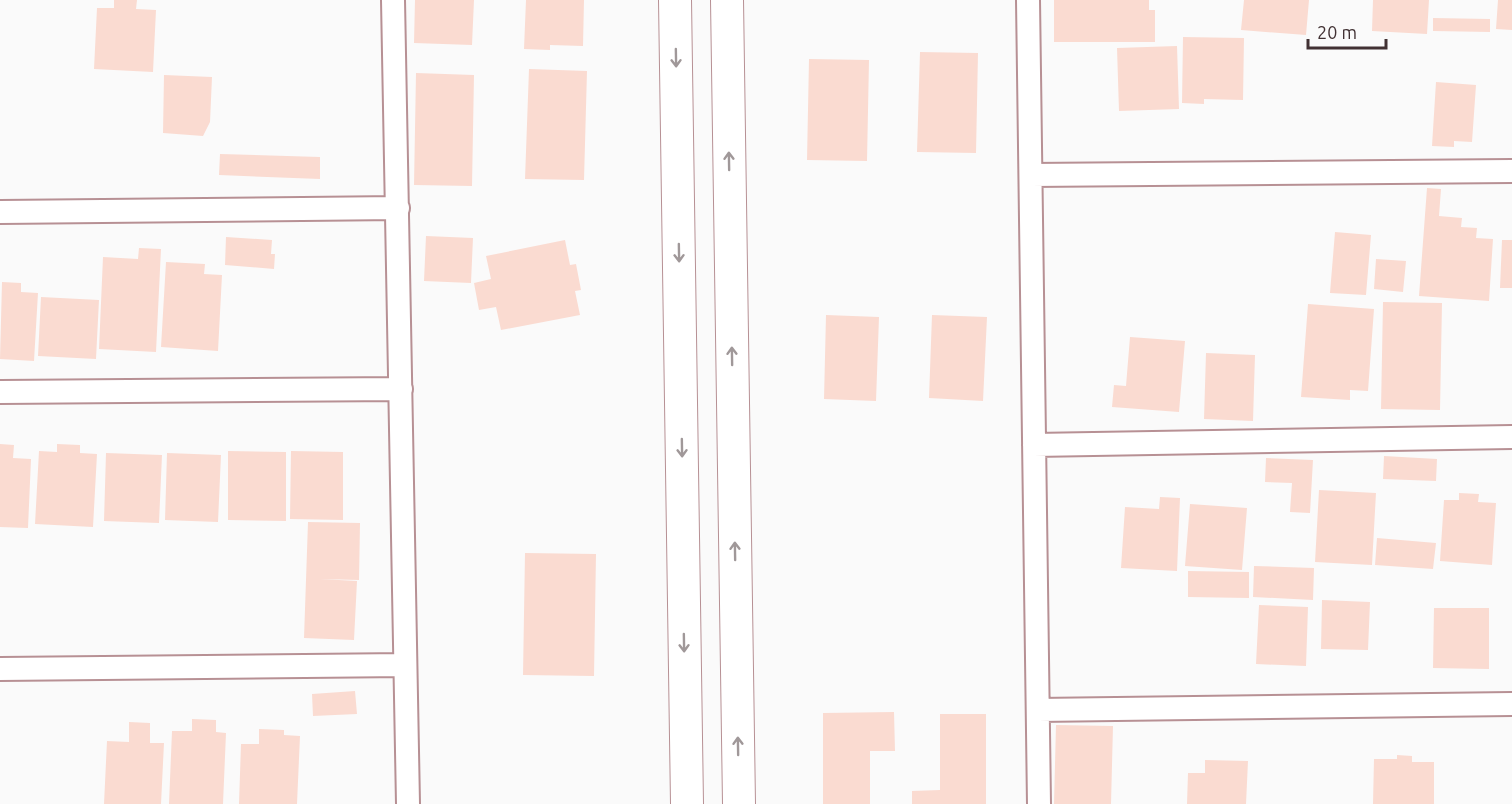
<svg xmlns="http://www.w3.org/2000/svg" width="1512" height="804" viewBox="0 0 1512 804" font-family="Ubuntu,sans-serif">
	<rect width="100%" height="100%" fill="#fafafa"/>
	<path fill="#fadbd1" d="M114,0H137L136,9L156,10L153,72L94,69L97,8H114Z
		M415,0H474L472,45L414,43Z
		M526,0H584L583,46L550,45V50L524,49Z
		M1054,0H1149V10H1155V42H1054Z
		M1244,0H1309L1306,35L1241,30Z
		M1373,0H1429L1427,34L1372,31Z
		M1498,0H1512V30L1496,29Z
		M1433,18L1490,19V32L1433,31Z
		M1183,37L1244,38L1243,100L1204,99V104L1182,103Z
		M1177,46L1179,109L1119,111L1117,48Z
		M920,52L978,53L976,153L917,152Z
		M809,59L869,60L867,161L807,160Z
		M529,69L587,71L584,180L525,179Z
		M416,73L474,75L472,186L414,185Z
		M164,75L212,77L210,122L203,136L163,133Z
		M1436,82L1476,85L1472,142L1454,141V147L1432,146Z
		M220,154L320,157V179L219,175Z
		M1427,188L1441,189L1439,216L1462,218L1461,227L1477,228L1476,238L1493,239L1489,301L1419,296Z
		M1335,232L1371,235L1366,295L1330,293Z
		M426,236L473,238L471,283L424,281Z
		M226,237L272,240L271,254H275L274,269L225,265Z
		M565,240L570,265L576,264L581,290L575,291L580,315L501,330L496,307L479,310L474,283L491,279L486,256Z
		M1502,240H1512V288H1500Z
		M139,248L161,249L156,352L99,349L103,257L138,259Z
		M1376,259L1406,261L1403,292L1374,289Z
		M166,262L205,264L204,274L222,275L218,351L161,347Z
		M2,282L21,283V292L38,293L34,361L0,359Z
		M41,297L99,300L96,359L38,356Z
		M1383,302L1442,303L1440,410L1381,409Z
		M1308,304L1374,309L1368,391L1350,390V400L1301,397Z
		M826,315L879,317L876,401L824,399Z
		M932,315L987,317L983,401L929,398Z
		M1130,337L1185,341L1179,412L1112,407L1114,385L1126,386Z
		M1206,353L1255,355L1253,421L1204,419Z
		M0,444L14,445L13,458L31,459L28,528L0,527Z
		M57,444L80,445V453L97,454L93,527L35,524L39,451L57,452Z
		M228,451L286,452V521L228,520Z
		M291,451L343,452V520L290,519Z
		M106,453L162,455L159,523L104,521Z
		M167,453L221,455L218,522L165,520Z
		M1384,456L1437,459L1436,481L1383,479Z
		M1266,458L1313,460L1310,513L1290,512L1292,483L1265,482Z
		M1319,490L1376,493L1372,565L1315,562Z
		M1459,493L1479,494L1478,502L1496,503L1492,565L1440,561L1444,500H1459Z
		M1160,497L1180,498L1177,571L1121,568L1125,507L1159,509Z
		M1190,504L1247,508L1242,570L1185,566Z
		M308,522L360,523L359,580L320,579L357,581L354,640L304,638Z
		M1377,538L1436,543L1433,569L1375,565Z
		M525,553L596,554L594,676L523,675Z
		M1254,566L1314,568L1313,600L1253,597Z
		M1188,571L1249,572V598L1188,597Z
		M1322,600L1370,602L1368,650L1321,649Z
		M1259,605L1308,607L1306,666L1256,664Z
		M1434,608H1489V669L1433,668Z
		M355,691L357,714L313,716L312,694Z
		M894,712L895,751H870V804H823V713Z
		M940,714H986V804H912V791L940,790Z
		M192,719L216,720V732L226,733L223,804H169L172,731H192Z
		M129,722L150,723V743H164L161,804H104L107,741L129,742Z
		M1056,725L1113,726L1111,804H1054Z
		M259,729L284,730V735L300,736L297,804H239L241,744H259Z
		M1397,755L1412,756V762H1434V804H1373L1374,759H1397Z
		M1205,760L1248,761L1246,804H1187L1188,773H1205Z"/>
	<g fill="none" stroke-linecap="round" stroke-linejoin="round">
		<g stroke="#b79094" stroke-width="26">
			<path id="street" d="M393,0L408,804
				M1028,0L1039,804
				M1031,175L1512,171
				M0,212L398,208
				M0,392L401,389
				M1034,445L1512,437
				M0,669L405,665
				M1038,710L1512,704"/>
		</g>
		<g stroke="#b79094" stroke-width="34">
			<path id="secondary" d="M675,0L687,804
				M727,0L739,804"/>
		</g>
		<use href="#street" stroke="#fff" stroke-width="22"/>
		<use href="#secondary" stroke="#fff" stroke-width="32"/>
	</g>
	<defs><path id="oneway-shaft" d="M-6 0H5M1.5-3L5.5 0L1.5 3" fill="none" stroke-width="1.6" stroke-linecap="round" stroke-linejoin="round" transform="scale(1.5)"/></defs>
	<g stroke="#a09899">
		<use href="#oneway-shaft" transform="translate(676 58) rotate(89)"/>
		<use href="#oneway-shaft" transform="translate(729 161) rotate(-91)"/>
		<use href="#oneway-shaft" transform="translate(679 253) rotate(89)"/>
		<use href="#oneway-shaft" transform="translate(732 356) rotate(-91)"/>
		<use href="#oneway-shaft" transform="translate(682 448) rotate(89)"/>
		<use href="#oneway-shaft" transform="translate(735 551) rotate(-91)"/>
		<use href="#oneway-shaft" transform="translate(684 643) rotate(89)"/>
		<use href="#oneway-shaft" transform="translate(738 746) rotate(-91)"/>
	</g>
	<path d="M1308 39v9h78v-9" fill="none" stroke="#413133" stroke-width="3"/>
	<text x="1317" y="39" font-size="18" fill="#413133" stroke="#fafafa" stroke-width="4.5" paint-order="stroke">20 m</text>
</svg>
